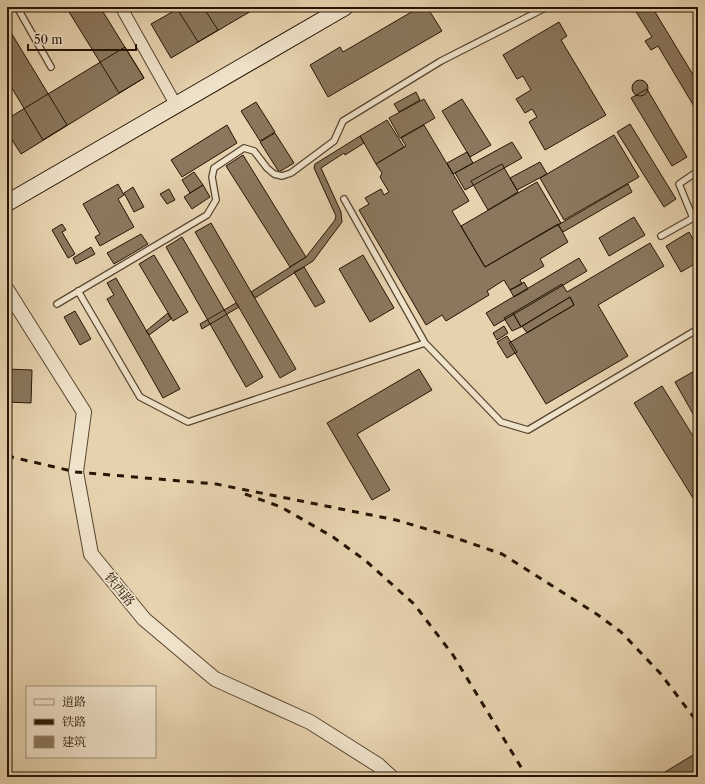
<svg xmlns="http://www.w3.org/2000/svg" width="705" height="784" viewBox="0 0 705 784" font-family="'Libre Caslon Text','Noto Serif SC',serif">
	<rect width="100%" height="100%" fill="#e6d2ae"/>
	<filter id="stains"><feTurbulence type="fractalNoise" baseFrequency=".005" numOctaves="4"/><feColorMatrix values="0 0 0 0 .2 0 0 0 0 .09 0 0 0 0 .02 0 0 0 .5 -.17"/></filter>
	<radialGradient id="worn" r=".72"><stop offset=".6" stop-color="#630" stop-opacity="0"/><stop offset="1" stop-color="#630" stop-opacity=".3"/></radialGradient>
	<path fill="#8a775d" stroke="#271505" d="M66,7H100L144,78L119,93Z
		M176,7H203L218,30L198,42Z
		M181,7H258L171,58L151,24Z
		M420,7H427L442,31L328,97L310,65L340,47L343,52Z
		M633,7H652L698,83V113L658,46L651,50L645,41L652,37Z
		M559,22L567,36L561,40L606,115L545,150L529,122L537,117L532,109L525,113L516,99L531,90L523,76L517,79L503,55Z
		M7,26L67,125L43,140L7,80Z
		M125,47L144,78L21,154L7,132V119Z
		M632 88a8 8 0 1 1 16 0a8 8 0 1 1-16 0Z
		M647,89L687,157L672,166L631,98Z
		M416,92L420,100L399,112L394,104Z
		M424,99L435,118L400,138L389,118Z
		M462,99L491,145L470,157L442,111Z
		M256,102L275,132L260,141L241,111Z
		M387,120L404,147L376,164L360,136Z
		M630,124L676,199L664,207L617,132Z
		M227,125L237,143L182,177L171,160Z
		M424,125L469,201L452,211L485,267L558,224L568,242L540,259L544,266L520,280L522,284L510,290L504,280L487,291L489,295L446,321L442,315L426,325L359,210L369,204L365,198L381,189L384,195L389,192L380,177L382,173L376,164L406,146L401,138Z
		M275,133L294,163L279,172L260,142Z
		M614,135L639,177L564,220L540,178Z
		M360,136L364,143L345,155L344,153L321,168L341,212L342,222L313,261L255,298L251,292L306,257L335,220L336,216L314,168L315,164Z
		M512,142L522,158L465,190L455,173Z
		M467,152L473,163L453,174L447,163Z
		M243,155L306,257L290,267L226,166Z
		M540,162L547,174L517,190L510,178Z
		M502,164L518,192L488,210L471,181Z
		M194,172L203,185L190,193L182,180Z
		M537,182L561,223L485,267L461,226Z
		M118,184L124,195L118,199L134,227L100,246L95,237L100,234L83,204Z
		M628,184L632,192L563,232L558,225Z
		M203,185L210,197L192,209L184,197Z
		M133,187L144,207L134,212L124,193Z
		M169,189L175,200L167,204L160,194Z
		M634,217L645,235L609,256L599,238Z
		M211,223L296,369L280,378L195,232Z
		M62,224L66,230L62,232L75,254L68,258L52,230Z
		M689,232L698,248V262L681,272L666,246Z
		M141,234L148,244L114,264L107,253Z
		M182,237L263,377L246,387L166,247Z
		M650,243L664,266L598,305L628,356L546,404L509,343L574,305L570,297L521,327L513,313L562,284L567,292Z
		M91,247L95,254L76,264L73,258Z
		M154,255L188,312L173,321L139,264Z
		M363,255L394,308L370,322L339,269Z
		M579,258L587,271L494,326L486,313Z
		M304,267L325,302L315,307L294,272Z
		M116,278L180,389L163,398L107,299L114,295L107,283Z
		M524,282L528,289L514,297L510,290Z
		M570,297L574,305L527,333L522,326Z
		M236,303L239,307L202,329L200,324Z
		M75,311L91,339L80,345L64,317Z
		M168,313L171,319L149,335L146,331Z
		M513,313L521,327L512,331L504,318Z
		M504,326L508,333L497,340L493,333Z
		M507,336L517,352L507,358L497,342Z
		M7,369L32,370L31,403L7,402Z
		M419,369L432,390L357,434L390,490L372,500L327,423Z
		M698,369V421H697L675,382Z
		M662,386L698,444V506L634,403Z
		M698,752V777H661L660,775Z"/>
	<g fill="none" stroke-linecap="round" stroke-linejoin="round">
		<g stroke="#57442f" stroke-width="8">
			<path id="service" d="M17,7L51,67
				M344,199L425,343L501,422L528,430L698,329
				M661,236L693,218L679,184L698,171
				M78,291L140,397L188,422L425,343
				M57,304L207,215L216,200L212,177L214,168L244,148L254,151L267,168L274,174L282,176L291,173L334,141L343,121L441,61L547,7"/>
		</g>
		<g stroke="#57442f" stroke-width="13">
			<path id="minor" d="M121,7L176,105"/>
		</g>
		<g stroke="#57442f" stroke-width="16">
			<path id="tertiary" d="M7,290L84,412L76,472L91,554L144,619L215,679L310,722L378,765L391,777"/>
		</g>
		<g stroke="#271505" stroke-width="18">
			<path id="secondary" d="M7,203L345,7"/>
		</g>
		<use href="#service" stroke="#efe2ca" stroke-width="5.5"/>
		<use href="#minor" stroke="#efe2ca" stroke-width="11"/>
		<use href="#tertiary" stroke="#efe2ca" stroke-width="14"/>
		<use href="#secondary" stroke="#efe2ca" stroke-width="16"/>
		<path stroke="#271505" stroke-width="3" stroke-dasharray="7 7" stroke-linecap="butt" d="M7,456L76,472L216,484L396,520L450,536L502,554L598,615L621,632L660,673L698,723
			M245,494L281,507L333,537L366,561L414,604L453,655L527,777"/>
	</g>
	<g text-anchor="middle" stroke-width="3.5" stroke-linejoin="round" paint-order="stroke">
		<g font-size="13" fill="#271505" stroke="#efe2ca">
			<text transform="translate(120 589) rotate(50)" y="5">铁西路</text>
		</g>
	</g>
	<rect width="705" height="784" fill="none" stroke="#e6d2ae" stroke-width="24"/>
	<rect x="8" y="8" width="689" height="768" fill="none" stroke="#271505" stroke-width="2"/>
	<rect x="12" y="12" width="681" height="760" fill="none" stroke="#271505"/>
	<rect x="26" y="686" width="130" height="72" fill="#efe2ca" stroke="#9f907b"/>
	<rect x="34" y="699" width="20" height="6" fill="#efe2ca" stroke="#9f907b"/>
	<text x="62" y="706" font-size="12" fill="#271505">道路</text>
	<rect x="34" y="719" width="20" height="6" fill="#271505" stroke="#9f907b"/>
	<text x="62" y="726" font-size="12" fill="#271505">铁路</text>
	<rect x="34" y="736" width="20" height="12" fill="#8a775d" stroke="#9f907b"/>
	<text x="62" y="746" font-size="12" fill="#271505">建筑</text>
	<path d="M28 44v6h108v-6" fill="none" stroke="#271505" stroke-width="2"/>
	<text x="34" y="44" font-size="12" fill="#271505" stroke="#efe2ca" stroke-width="3" paint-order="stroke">50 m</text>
	<rect width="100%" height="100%" filter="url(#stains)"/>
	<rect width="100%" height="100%" fill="url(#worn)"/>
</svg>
